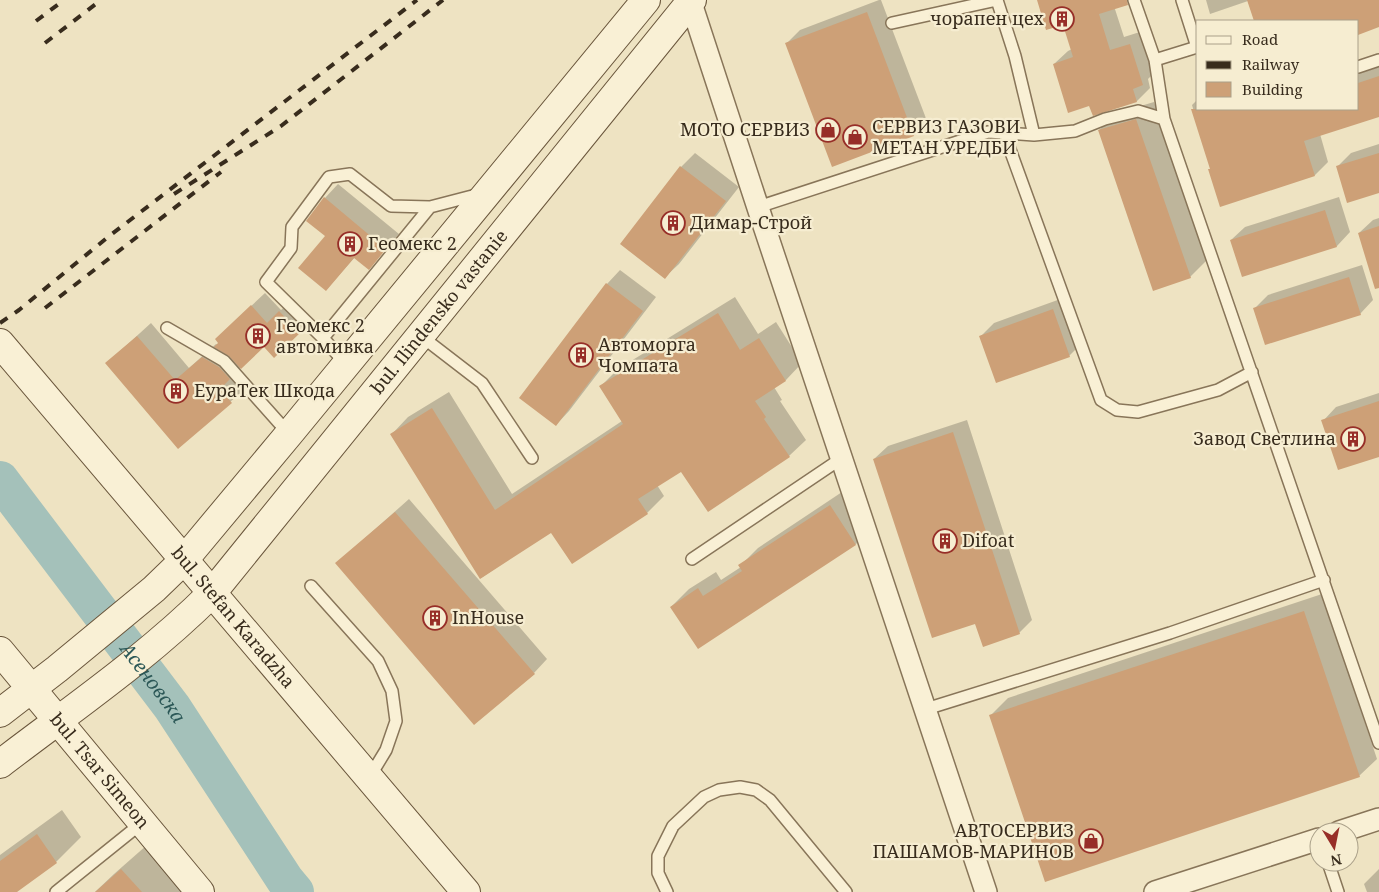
<svg xmlns="http://www.w3.org/2000/svg" width="1379" height="892" viewBox="0 0 1379 892" font-family="'Noto Serif',serif">
	<rect width="100%" height="100%" fill="#eee3c2"/>
	<path fill="#0003" d="M879,0H881L927,121L914,135L833,165L787,43L800,30Z
		M1039,0H1116L1113,3L1124,37L1143,31L1156,71L1148,79L1150,88L1137,101L1090,105L1054,64L1068,51L1072,49L1064,23Z
		M1206,0H1379V26L1358,33V21H1255L1248,1L1210,14Z
		M1379,67V116L1320,134L1328,162L1315,175L1211,168L1192,105L1198,99V109H1358V74Z
		M1154,102L1208,259L1190,277L1099,130L1117,113Z
		M1379,144V192L1337,167L1351,153Z
		M695,153L739,187L679,264L665,277L622,244L681,167Z
		M338,184L399,234L369,268L355,257L326,290L327,236L325,198Z
		M1339,197L1350,232L1337,246L1231,240L1245,227Z
		M1379,218V266L1359,233L1373,220Z
		M1362,265L1373,300L1360,314L1255,308L1268,295Z
		M620,270L656,297L569,411L556,425L607,284Z
		M265,293L281,310L293,299L313,319L274,356L264,345L241,367L233,375L245,389L178,447L107,363L151,323L189,368L216,344L218,345L230,326Z
		M735,297L758,334L776,322L802,363L786,380L774,387L782,400L780,401L806,440L789,456L682,470L657,485L664,496L647,513L572,563L551,531L481,578L392,434L408,417L449,392L512,494L622,421L601,386L618,369Z
		M1066,297L1083,342L1069,356L981,336L994,323Z
		M1379,393V455L1323,421L1336,407Z
		M967,420L1032,620L1019,633L976,622L874,459L888,446Z
		M848,488L873,526L856,544L698,647L671,607L689,589L716,572L721,580L741,567L740,566L758,548Z
		M409,499L547,659L534,673L337,563Z
		M1322,594L1377,759L1359,776L990,716L1008,698Z
		M62,810L81,837L56,862L15,892H0V855Z
		M147,845L188,892H95L114,874Z
		M1379,869V892H1367L1364,884Z"/>
	<g fill="none" stroke-linecap="round" stroke-linejoin="round">
		<path stroke="#a4c1ba" stroke-width="38" id="s1" d="M0,480L172,707L285,880L295,892"/>
	</g>
	<path fill="#cda077" d="M1037,0H1127L1128,5L1099,14L1110,50L1130,44L1143,85L1133,89L1137,102L1093,116L1089,106L1068,113L1053,64L1073,57L1063,25L1046,30Z
		M1247,0H1379V27L1358,35V21H1254Z
		M867,12L914,136L832,167L785,43Z
		M1379,76V117L1304,141L1315,176L1220,207L1208,169H1210L1191,109H1358V83Z
		M1136,119L1191,278L1153,291L1098,130Z
		M1379,153V193L1347,203L1336,166Z
		M680,166L726,201L665,279L620,244Z
		M324,197L386,249L369,270L354,258L326,291L298,268L325,236L306,221Z
		M1325,210L1337,247L1242,277L1230,240Z
		M1379,226V288L1375,289L1358,233Z
		M1349,277L1361,315L1265,345L1253,308Z
		M606,283L643,311L556,426L519,398Z
		M251,305L267,323L279,311L300,333L274,358L264,347L241,369L229,356L214,347L218,343L215,339Z
		M1053,309L1070,357L996,383L979,336Z
		M718,313L740,350L759,338L786,381L755,401L766,417L764,419L790,457L708,512L681,472L638,499L648,514L572,564L551,533L480,579L390,434L432,408L495,510L623,424L599,386Z
		M137,336L175,380L202,357L219,367L230,379L220,389L232,403L178,449L105,363Z
		M1379,401V457L1338,470L1321,420Z
		M953,432L1020,634L983,647L975,624L932,638L873,459Z
		M830,505L856,545L698,649L670,607L698,588L703,596L742,571L738,565Z
		M395,512L535,674L474,725L335,563Z
		M1304,611L1360,777L1045,882L989,715Z
		M37,834L57,863L17,892H0V861Z
		M121,869L142,892H95Z"/>
	<g fill="none" stroke-linecap="round" stroke-linejoin="round">
		<g stroke="#887559" stroke-width="14">
			<path id="service" d="M997,0L1015,56L1034,135
				M1134,0L1155,60L1164,119L1379,743
				M892,23L997,0
				M1155,60L1197,47L1182,0
				M1358,67L1379,60
				M1004,133L1101,400L1117,410L1138,412L1218,390L1252,372
				M758,207L988,132L1034,135L1075,131L1105,119L1138,111L1164,119
				M167,328L224,361L289,434
				M421,336L482,383L532,458
				M323,338L430,207
				M346,364L323,338L266,282L291,248L292,227L329,177L350,174L391,206L430,207L480,194
				M692,559L842,458
				M311,586L378,661L392,691L396,721L386,750L369,778
				M926,709L1170,633L1324,580
				M1328,862L1338,892
				M56,892L143,822
				M667,892L658,873V856L673,826L704,797L719,790L740,787L756,790L770,800L846,892"/>
		</g>
		<g stroke="#887559" stroke-width="24">
			<path id="minor" d="M690,0L763,223L986,892
				M1339,832L1379,819
				M1155,892L1319,839"/>
		</g>
		<g stroke="#6a563c" stroke-width="30">
			<g id="secondary">
				<path id="s2" d="M0,343L466,892"/>
				<path id="s3" d="M0,651L200,892"/>
				<path d="M0,713L57,669L154,589L184,560L289,434L646,0"/>
				<path id="s4" d="M0,764C72,709 148,657 212,593L692,0"/>
			</g>
		</g>
		<use href="#service" stroke="#f9f0d5" stroke-width="11"/>
		<use href="#minor" stroke="#f9f0d5" stroke-width="21"/>
		<use href="#secondary" stroke="#f9f0d5" stroke-width="28"/>
		<path stroke="#382c1d" stroke-width="4" stroke-dasharray="9 9" stroke-linecap="butt" d="M36,21L64,0
			M45,43L101,0
			M174,194L281,126L443,0
			M45,308L221,172
			M0,323L19,310L108,237L417,0"/>
	</g>
	<defs>
		<g id="building-ring" transform="scale(1.25)"><circle r="9.5" fill="#f6edd1" stroke="#972e28" stroke-width="1.5"/><path d="M-4-6H4V6H1V3H-1V6H-4ZM-2.5-4.3h1.7v1.8h-1.7ZM.8-4.3h1.7v1.8H.8ZM-2.5-1h1.7V.8h-1.7ZM.8-1h1.7V.8H.8Z" fill="#972e28"/></g>
		<g id="shop-ring" transform="scale(1.25)"><circle r="9.5" fill="#f6edd1" stroke="#972e28" stroke-width="1.5"/><path d="M-5-2.5h2.3a2.7 3.5 0 0 1 5.4 0H5L5.5 6h-11ZM-1.5-2.5h3a1.5 2.3 0 0 0-3 0Z" fill="#972e28"/></g>
	</defs>
	<g fill-rule="evenodd">
		<use href="#building-ring" x="1062" y="19"/>
		<use href="#shop-ring" x="828" y="130"/>
		<use href="#shop-ring" x="855" y="137"/>
		<use href="#building-ring" x="673" y="223"/>
		<use href="#building-ring" x="350" y="244"/>
		<use href="#building-ring" x="258" y="336"/>
		<use href="#building-ring" x="581" y="355"/>
		<use href="#building-ring" x="176" y="391"/>
		<use href="#building-ring" x="1353" y="439"/>
		<use href="#building-ring" x="945" y="541"/>
		<use href="#building-ring" x="435" y="618"/>
		<use href="#shop-ring" x="1091" y="841"/>
	</g>
	<g text-anchor="middle" stroke-width="4.5" stroke-linejoin="round" paint-order="stroke">
		<g font-size="18" fill="#382c1d" stroke="#f6edd1" text-anchor="start">
			<text x="1044" y="25" text-anchor="end">чорапен цех</text>
			<text x="872" y="133">СЕРВИЗ ГАЗОВИ<tspan x="872" dy="21">МЕТАН УРЕДБИ</tspan></text>
			<text x="810" y="136" text-anchor="end">МОТО СЕРВИЗ</text>
			<text x="690" y="229">Димар-Строй</text>
			<text x="368" y="250">Геомекс 2</text>
			<text x="276" y="332">Геомекс 2<tspan x="276" dy="21">автомивка</tspan></text>
			<text x="598" y="351">Автоморга<tspan x="598" dy="21">Чомпата</tspan></text>
			<text x="194" y="397">ЕураТек Шкода</text>
			<text x="1336" y="445" text-anchor="end">Завод Светлина</text>
			<text x="962" y="547">Difoat</text>
			<text x="452" y="624">InHouse</text>
			<text x="1074" y="837" text-anchor="end">АВТОСЕРВИЗ<tspan x="1074" dy="21">ПАШАМОВ-МАРИНОВ</tspan></text>
		</g>
		<g font-size="18" fill="#382c1d" stroke="#f6edd1">
			<text dy="6" stroke="none"><textPath href="#s4" startOffset="634">bul. Ilindensko vastanie</textPath></text>
			<text dy="6" stroke="none"><textPath href="#s2" startOffset="360">bul. Stefan Karadzha</textPath></text>
			<text dy="6" stroke="none"><textPath href="#s3" startOffset="156">bul. Tsar Simeon</textPath></text>
		</g>
		<g font-size="19" font-style="italic" fill="#2c5857" stroke="#f6edd1">
			<text dy="7" stroke="none"><textPath href="#s1" startOffset="254">Асеновска</textPath></text>
		</g>
	</g>
	<rect x="1196" y="20" width="162" height="90" fill="#f6edd1" stroke="#aaa089"/>
	<rect x="1206" y="36" width="25" height="8" fill="#f9f0d5" stroke="#aaa089"/>
	<text x="1242" y="45" font-size="15" fill="#382c1d">Road</text>
	<rect x="1206" y="61" width="25" height="8" fill="#382c1d" stroke="#aaa089"/>
	<text x="1242" y="70" font-size="15" fill="#382c1d">Railway</text>
	<rect x="1206" y="82" width="25" height="15" fill="#cda077" stroke="#aaa089"/>
	<text x="1242" y="95" font-size="15" fill="#382c1d">Building</text>
	<g transform="translate(1334 847) rotate(170)"><circle r="24" fill="#f6edd1" stroke="#aaa089"/>
	<path d="M0-4L9 19L0 12L-9 19Z" fill="#972e28"/>
	<text y="-8" font-size="14" font-weight="bold" text-anchor="middle" fill="#382c1d">N</text>
	</g>
</svg>
